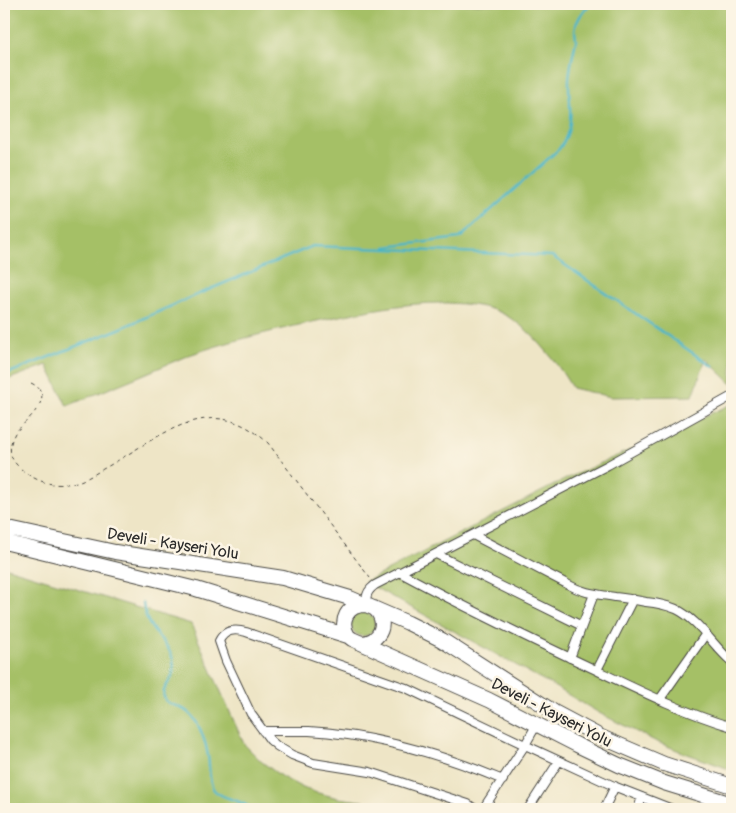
<svg xmlns="http://www.w3.org/2000/svg" width="736" height="813" viewBox="0 0 736 813" font-family="Pangolin,sans-serif">
	<rect width="100%" height="100%" fill="#fcf5e5"/>
	<filter id="ink" filterUnits="userSpaceOnUse"><feTurbulence type="fractalNoise" baseFrequency=".02" numOctaves="2"/><feDisplacementMap in="SourceGraphic" scale="10" xChannelSelector="R" yChannelSelector="G"/><feConvolveMatrix kernelMatrix="1 2 1 2 8 2 1 2 1" color-interpolation-filters="sRGB"/></filter>
	<filter id="wash" filterUnits="userSpaceOnUse"><feTurbulence type="fractalNoise" baseFrequency=".0096" numOctaves="4" result="noise"/><feDisplacementMap in="SourceGraphic" scale="20" xChannelSelector="R" yChannelSelector="G"/><feGaussianBlur stdDeviation="1.12" result="paint"/><feColorMatrix in="noise" values="0 0 0 0 0 0 0 0 0 0 0 0 0 0 0 0 0 1.4 0 .05"/><feComposite in="paint" operator="in"/></filter>
	<g filter="url(#wash)">
		<rect width="100%" height="100%" fill="#eee5c6"/>
		<path fill="#a5c066" stroke="#687648" d="M4,4H732V384L706,359L693,396L611,397L572,388C555,359 529,325 497,311C481,305 465,304 448,303C399,302 350,314 303,324C265,333 226,342 189,355C175,361 161,367 147,373C120,384 94,395 67,406L47,365L4,381Z
			M732,404V770L682,752L655,741L601,714L550,684L365,582L568,478Z
			M4,567L191,624L244,744L262,762L282,777L303,788L314,792L338,798L369,802L393,809H4Z
			M351 624a12 12 0 1 1 24 0a12 12 0 1 1-24 0Z"/>
		<g fill="none" stroke-linecap="round" stroke-linejoin="round">
			<path stroke="#4ab5c7" stroke-width="2.5" d="M385,247L460,238L559,149C577,125 568,105 569,79C570,66 573,54 576,41C576,37 575,34 575,30C576,20 584,10 591,4
				M4,375L119,329L208,290L313,246L552,256L713,367
				M143,603C144,612 146,620 152,628C159,639 170,646 173,660C174,666 174,673 171,678C168,685 160,691 165,699C168,705 176,705 181,708C192,713 198,723 202,734C205,741 207,749 208,756C210,766 208,782 214,790C224,801 241,798 251,809"/>
		</g>
	</g>
	<g filter="url(#ink)">
		<g fill="none" stroke-linecap="round" stroke-linejoin="round">
			<g stroke="#484742" stroke-width="10">
				<path id="street" d="M473,535L567,584C585,594 596,594 615,597C626,598 636,600 646,602C656,603 666,605 676,609C699,620 713,646 732,662
					M436,554L582,626
					M399,572C464,607 530,639 596,670C640,691 685,713 732,727
					M369,606C364,597 367,591 375,585L484,529L608,465L732,396
					M570,658L594,594
					M597,670L633,599
					M660,699L705,635
					M263,731C279,731 294,731 309,731C376,735 441,754 503,780
					M475,809L468,804L370,772L313,763L292,755L277,746L270,740L251,714L226,661L219,641C225,629 235,629 246,632L406,688L525,745L616,787L672,809
					M483,809L525,745L537,724
					M528,809L559,761
					M604,809L615,786
					M638,809L642,797"/>
			</g>
			<g stroke="#484742" stroke-width="16">
				<path id="highway" d="M4,528L115,552L283,578L350,598L408,623L442,640L554,712L601,737L664,764L732,786
					M4,542L196,589L348,636L352,639L361,643L489,700L577,745L619,765L664,783L732,804
					M348,636C339,621 347,605 365,605
					M361,643C381,642 389,622 374,608"/>
			</g>
			<path stroke="#484742" stroke-width="1" stroke-dasharray="4 4" stroke-linecap="butt" d="M31,383C59,396 25,421 15,433C9,444 8,456 17,465C31,480 52,488 72,483C84,481 93,475 103,469C135,452 170,423 206,419C230,416 251,427 268,443L370,578"/>
			<use href="#street" stroke="#fff" stroke-width="8"/>
			<use href="#highway" stroke="#fff" stroke-width="14"/>
		</g>
	</g>
	<g text-anchor="middle" stroke-width="5" stroke-linejoin="round" paint-order="stroke">
		<g font-size="16" fill="#2b2b2b" stroke="#fcf5e5">
			<text transform="translate(173 543) rotate(9)" y="6">Develi - Kayseri Yolu</text>
			<text transform="translate(552 712) rotate(27)" y="6">Develi - Kayseri Yolu</text>
		</g>
	</g>
	<rect width="736" height="813" fill="none" stroke="#fcf5e5" stroke-width="20"/>
</svg>
